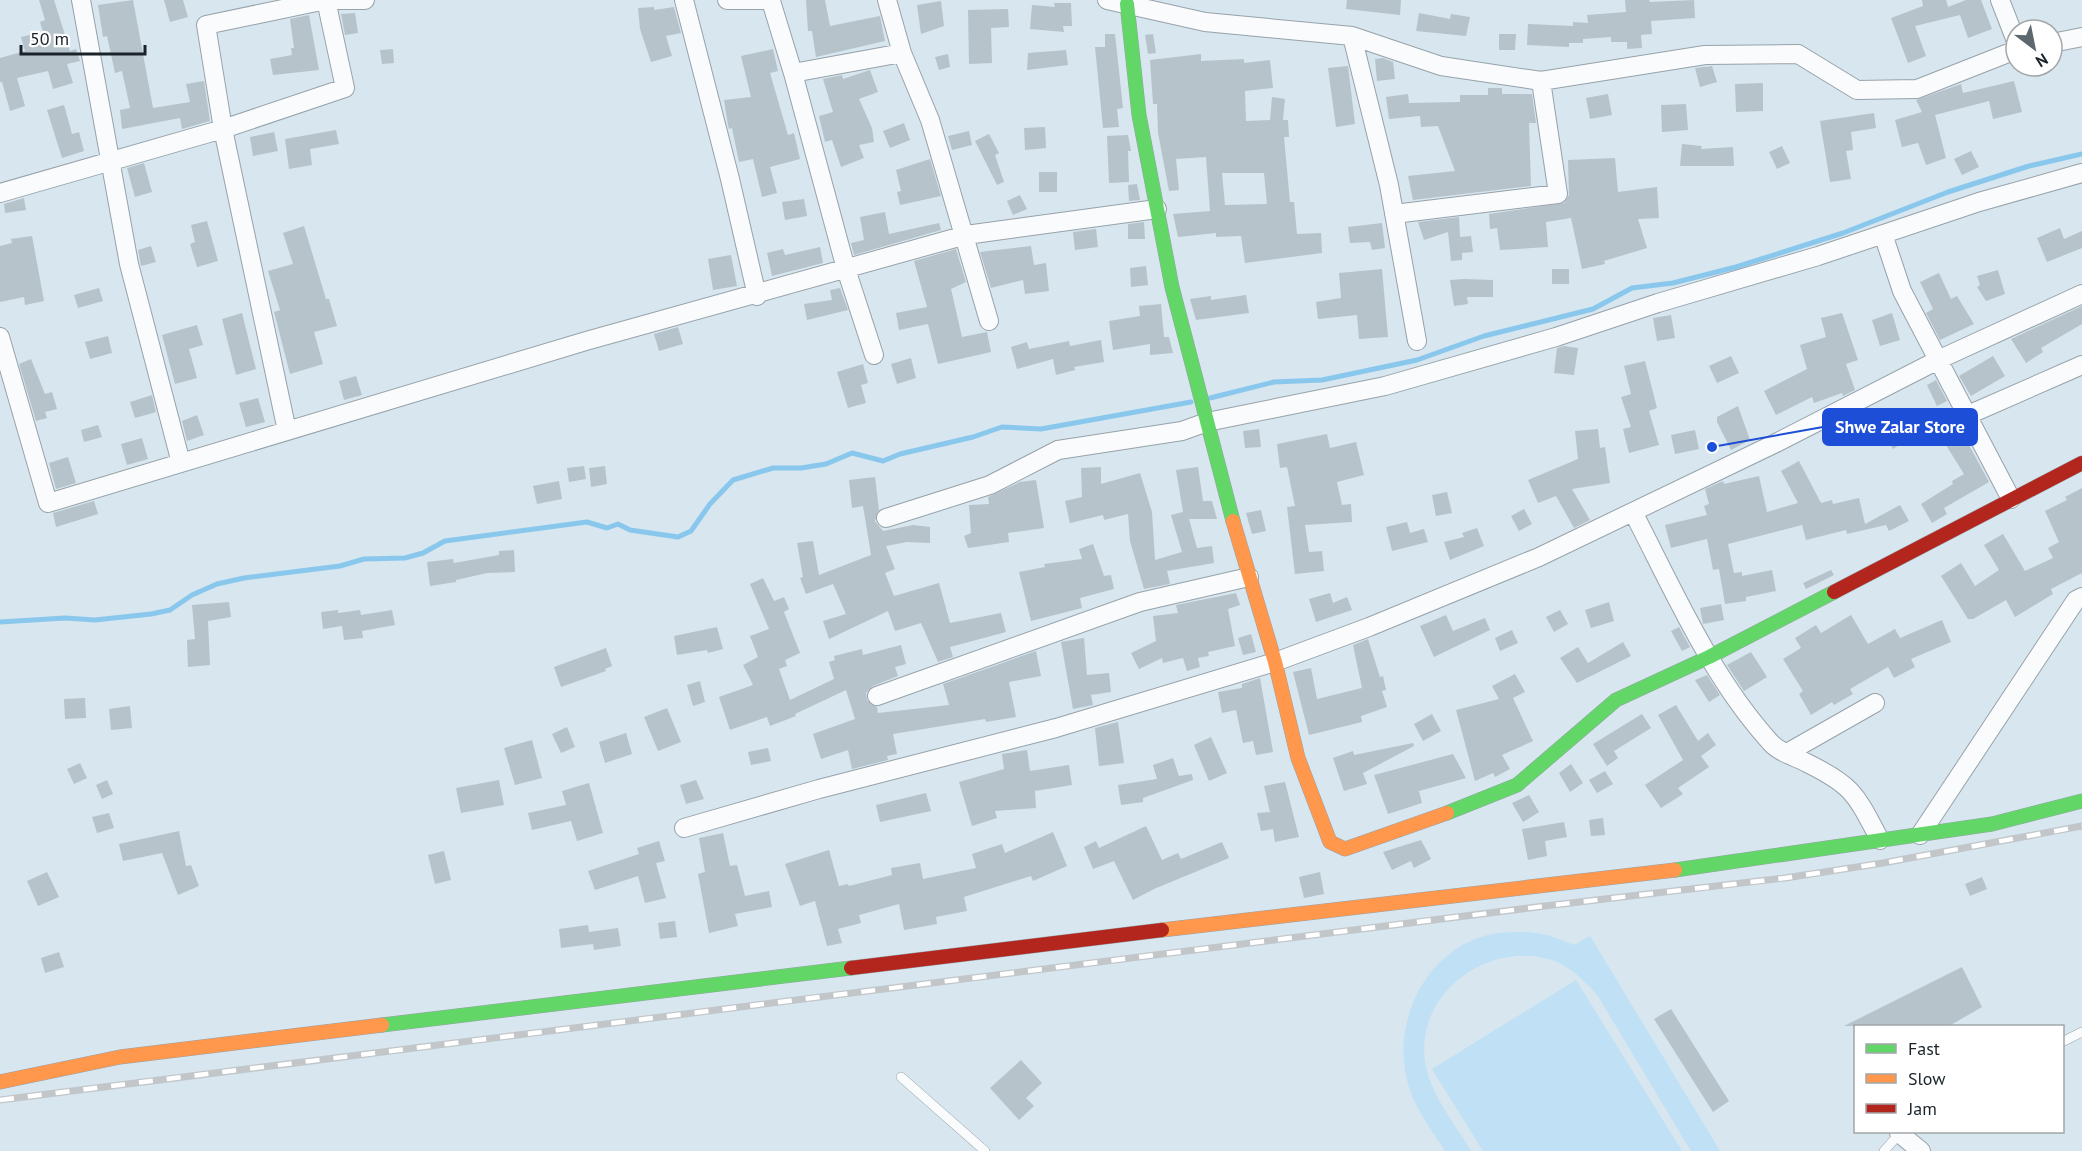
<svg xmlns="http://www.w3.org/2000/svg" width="2082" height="1151" viewBox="0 0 2082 1151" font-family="'PT Sans',sans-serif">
	<rect width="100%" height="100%" fill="#d7e6ef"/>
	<path fill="#bfe0f5" d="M1528,932L1548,935L1574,945L1590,936L1720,1151H1691L1598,996C1586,982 1570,966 1552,960C1489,940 1415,992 1425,1062C1430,1094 1455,1124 1471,1151H1445C1432,1130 1416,1110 1409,1087C1389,1025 1425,948 1492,934C1503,932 1516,932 1528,932Z
		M1576,980L1682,1151H1483L1432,1069Z"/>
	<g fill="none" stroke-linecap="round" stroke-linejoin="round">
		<path stroke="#89c8ec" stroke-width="5" d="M1210,398L1274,382L1322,380L1417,360L1484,336L1593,309L1632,288L1673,283L1736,267L1843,233L1948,192L2029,166L2082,154
			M0,622L65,618L95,620L151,614L170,610L192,595L217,584L244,578L340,566L364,559L405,558L423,553L445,541L587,522L607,528L618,524L630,530L678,537L691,531L710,504L733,480L773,468H801L826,464L852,453L883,461L900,454L973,437L1002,427L1041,429L1191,402"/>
	</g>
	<path fill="#b7c3ca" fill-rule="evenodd" d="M39,0H54L70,51L76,49L80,61L67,64L73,83L53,89L48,71L17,78L25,106L10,111L2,82H0V58L25,51L21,37L43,32L40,22L45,20Z
		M133,0L153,108L190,102L186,84L204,81L210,121L182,129L180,118L122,129L120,110L130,108L122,71L115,73L107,36L103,37L98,5Z
		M164,0H183L188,17L170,22Z
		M806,0H825L830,26L880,16L885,41L816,57L812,31H808Z
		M1347,0H1401L1400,15L1346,9Z
		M1625,0H1649L1650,2L1694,0L1695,18L1651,21L1652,34L1641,35L1642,48L1627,49V42H1611V37L1583,39V43H1569V47L1527,45L1528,24L1573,26V22L1588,23L1587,15L1626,12Z
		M1922,0H1946L1948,7L1966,0H1981L1992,29L1968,38L1960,15L1915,26L1926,56L1908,63L1891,18L1923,6Z
		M941,1L944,26L921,34L917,5Z
		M1054,3H1071L1072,26H1063L1064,32L1030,29L1032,5L1055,7Z
		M654,7V10L674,7L681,33L666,36L672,56L651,62L640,29L638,8Z
		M1008,9L1009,27L991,28L992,63L969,64L968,10Z
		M355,13L358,33L345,35L341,14Z
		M1419,13L1450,19L1451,14L1470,17L1466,36L1416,31Z
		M309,15L319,70L273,75L270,59L292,55L291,48H294L290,19Z
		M1105,34H1115L1123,108L1117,109L1119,127L1103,128L1095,47H1105Z
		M1153,34L1156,53L1148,54L1145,35Z
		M1499,34H1516L1515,50H1499Z
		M393,49L394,63L382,64L380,50Z
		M773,49L778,71L770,73L788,135L794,133L800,159L770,167L777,193L762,197L753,159L739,162L732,128L729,129L728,125L724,100L751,97L741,56Z
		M1066,50L1068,65L1027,70L1028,53Z
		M948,54L950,67L939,70L935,57Z
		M1201,54V61L1244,59V63L1270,60L1273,88L1245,91L1246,121L1270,120L1272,97L1285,99L1283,120H1288L1289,137H1284L1290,202H1294L1297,234L1321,233L1322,253L1245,263L1241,236L1216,237V233L1178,237L1173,214L1210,211L1206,157L1176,159L1179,190L1169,191L1158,133L1157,104H1153L1150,60ZM1222,173H1264L1267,204L1225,205Z
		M1383,58L1393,62L1395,79L1377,81L1375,59Z
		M1348,66L1355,124L1336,127L1328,68Z
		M1712,66L1717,82L1700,87L1695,68Z
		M870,70L878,92L859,99L872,128L874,142L859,145L864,158L841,167L832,140L825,142L819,116L833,112L823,79L842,75L843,79Z
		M2014,81L2022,112L1993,119L1989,101L1935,115L1946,158L1926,165L1918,143L1902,147L1895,120L1922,112L1916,100L1961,84L1963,93Z
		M1763,83V111L1736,112L1735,84Z
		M1488,88H1502V94H1532L1536,123H1529L1531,186L1413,200L1408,176L1455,171L1438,126L1421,127L1420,116L1389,119L1386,97L1408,94L1409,103L1460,102V95H1488Z
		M1608,94L1612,115L1590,119L1586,98Z
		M1686,104L1688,130L1662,132L1661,105Z
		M64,105L72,134L79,132L84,151L62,158L47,110Z
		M1874,113L1876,128L1851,132L1853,150L1846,151L1851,179L1830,182L1820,121Z
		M904,123L910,140L890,148L883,131Z
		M1045,127L1046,148L1025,150L1024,128Z
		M336,130L339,144L310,149L312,165L289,169L285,139Z
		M969,131L972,145L952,150L948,136Z
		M274,132L278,151L253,156L250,137Z
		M989,134L999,153L995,155L1004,182L997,185L975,141Z
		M1128,135L1131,151H1128L1129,182L1109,183L1107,136Z
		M1682,144L1702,146L1701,149L1733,147L1734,166H1680Z
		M1782,146L1790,163L1777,169L1769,152Z
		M1971,151L1979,167L1962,175L1954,159Z
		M1615,158L1618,192L1657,187L1659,218L1638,219L1647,248L1604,261L1605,264L1582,269L1571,218L1546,222L1548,247L1500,250L1497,228L1490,229L1489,214L1564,203L1569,195L1568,160Z
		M930,159L941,196L900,205L897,192L901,191L896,170Z
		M144,163L152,192L135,197L127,168Z
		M1039,172H1057V192H1039Z
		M1137,184L1140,200L1129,201L1128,185Z
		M1020,195L1027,209L1013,215L1007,201Z
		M24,198L26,210L5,213L4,204Z
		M804,199L807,216L785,220L782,202Z
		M885,212L889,234L939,223L941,230L854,255L851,243L864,240L860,217Z
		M1459,217L1460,237L1471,236L1473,252L1462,253V260L1451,261L1448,232L1424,240L1418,222Z
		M207,221L218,261L197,267L190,244L195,242L191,225Z
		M1144,222L1145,239H1128V224Z
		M1382,223L1385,248L1372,250L1370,242L1350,243L1348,227Z
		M304,226L326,299H329L337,326L314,332L323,364L290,374L274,312L280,310L268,271L293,264L283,233Z
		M2060,228L2064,239L2082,231V248L2047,262L2037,238Z
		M1096,229L1098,247L1075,250L1073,232Z
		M32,236L44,301L25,305L24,297L0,302V246L12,243L11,239Z
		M151,246L156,262L141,266L138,250Z
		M1031,246L1034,265L1046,263L1049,291L1025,294L1023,280L991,288L980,252Z
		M820,247L823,263L772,276L767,253L783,249L785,255Z
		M956,249L966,282L951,289L962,337L987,332L991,352L938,364L928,324L899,330L896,313L927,307L914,261Z
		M731,255L737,286L713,290L708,259Z
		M1146,266L1148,285L1131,287L1130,268Z
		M1382,269L1388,337L1359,339L1357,315L1318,319L1316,302L1341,298L1339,273Z
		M1552,269H1569V284H1552Z
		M1998,270L2005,294L1986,301L1977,287L1980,285L1977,276Z
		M1939,273L1951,299L1957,296L1974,324L1940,340L1926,313L1933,309L1920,282Z
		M1464,279L1493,280V297H1467L1468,304L1454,306L1450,280Z
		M99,288L103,301L78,308L74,295Z
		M840,288L848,310L807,320L804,304L832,300L830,290Z
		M1246,295L1249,313L1196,320L1190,299L1211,296V300Z
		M1161,304L1164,337H1169L1173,353L1150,355V344L1113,350L1109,321L1140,316L1139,306Z
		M2082,306V324L2041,348L2043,352L2026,363L2011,339Z
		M242,313L256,369L236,375L222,319Z
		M1842,313L1858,360L1846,364L1855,390L1843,396L1842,393L1814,403L1812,397L1776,415L1764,391L1807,369L1800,345L1826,337L1821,318Z
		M1892,313L1900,340L1880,346L1872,320Z
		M1671,315L1675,338L1657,341L1653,318Z
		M197,325L203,345L189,349L197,378L175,384L162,335Z
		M678,327L683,344L659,351L654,334Z
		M108,336L112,353L90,359L85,342Z
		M1101,340L1104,362L1074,367L1075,370L1056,375L1053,359L1017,369L1011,347L1027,342L1029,349L1069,341L1070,346Z
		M1564,346L1578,348L1574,375L1554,373L1557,348Z
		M1731,356L1739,373L1717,383L1709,366Z
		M1993,356L2005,376L1971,396L1959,376Z
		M911,358L916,378L897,384L891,364Z
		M31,359L45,394L52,392L57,409L45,412L47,418L36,421L19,364Z
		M1645,361L1657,408L1649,411L1659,445L1629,453L1623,429L1631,427L1621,397L1631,394L1624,366Z
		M863,364L868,383L861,385L866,403L848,408L837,372Z
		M356,376L362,395L344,400L339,381Z
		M1936,380L1947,401L1937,406L1927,385Z
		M152,395L156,412L135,418L130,402Z
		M258,398L265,422L246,427L239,403Z
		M1738,406L1750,440L1731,450L1717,422V417Z
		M197,415L204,435L187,441L182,421Z
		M1903,416L1915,435L1893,449L1881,429Z
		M98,425L102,437L84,442L81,430Z
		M1259,429L1261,447L1245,448L1243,431Z
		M1598,429L1600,448L1605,447L1610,483L1572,489L1590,520L1574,528L1556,496L1538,503L1528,480L1578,459L1575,431Z
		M1695,430L1699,449L1675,454L1671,435Z
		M1327,434L1330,448L1356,442L1364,475L1337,482L1342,505L1351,504L1352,522L1305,525L1309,552L1322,551L1324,571L1295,574L1287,507L1295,506L1287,467L1280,468L1277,444Z
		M1963,434L1989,482L1944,508L1947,514L1932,523L1921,504L1953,484L1952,481L1964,474L1946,445Z
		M142,438L148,459L127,465L121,444Z
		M68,457L76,483L56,489L49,463Z
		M1799,461L1821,503L1832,500L1833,504L1859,498L1865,524L1900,505L1909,521L1889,531L1886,525L1847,534L1846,530L1806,540L1802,525L1728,544L1734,573L1742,572V576L1772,570L1776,591L1746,597V601L1725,604L1719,569L1713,570L1707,539L1671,548L1665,525L1707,515L1704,506L1709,504L1705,489L1723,481L1724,484L1759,476L1767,512L1798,503L1781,471Z
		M584,466L586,479L569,482L567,468Z
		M605,466L607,484L591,487L589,468Z
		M1101,467V484L1140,473L1152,512L1155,560L1182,552L1171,515L1183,512L1176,470L1198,467L1203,501H1212L1217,519H1189L1197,548L1212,546L1214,563L1167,571L1170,584L1144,589L1130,541L1128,514L1104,520L1103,515L1070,523L1065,501L1082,497L1081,468Z
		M875,477L879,510L875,521L883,531L913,525L930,527V543L907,542L886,546L895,569L885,573L894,596L939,583L950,623L1001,613L1006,632L950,647L953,657L938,662L921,623L895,631L888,611L829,639L823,621L846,614L833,584L806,594L800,578L803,577L797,543L813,541L819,575L871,555L863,506L852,508L849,480Z
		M1036,480L1044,528L1008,533L1009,542L968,548L964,536L971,533L969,505L989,504L988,497L1020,482Z
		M559,481L562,499L537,504L533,486Z
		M2082,488V573L2051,589L2053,594L2015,617L2006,600L1973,619H1968L1941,576L1961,563L1975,586L1999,570L1984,545L2003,534L2025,571L2053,558L2048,548L2059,542L2045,511L2067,500L2065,497Z
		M1447,492L1452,513L1436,516L1432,495Z
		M94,501L98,514L56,527L53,513Z
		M1524,509L1532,524L1519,531L1511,516Z
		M1261,510L1266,531L1252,534L1246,513Z
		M1407,522L1410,533L1424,529L1428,542L1392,551L1386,527Z
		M1477,528L1484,546L1450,560L1444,542L1464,537L1462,533Z
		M1093,544L1104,576L1111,575L1114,589L1080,598L1082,608L1031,621L1019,572L1045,567L1044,564L1082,559L1079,549Z
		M514,550L515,572L487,573L456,580V582L430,586L427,562L453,559L454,563L499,555V551Z
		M1831,570L1834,575L1806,589L1803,583Z
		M763,578L774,601L784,597L789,609L784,612L800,653L785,660L787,666L779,669L790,700L834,679L829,662L835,660L834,656L862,649L863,655L901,645L906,664L895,667L898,676L873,686L866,693L867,700L877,707L878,713L949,705L943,684L1036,651L1041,676L1009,682L1016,717L986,722L985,719L893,734L897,754L887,756L888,760L852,769L848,750L821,759L813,734L855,719L846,690L795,714L796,716L770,726L767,717L730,730L719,697L753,685L743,665L758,657L750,636L769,629L750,584Z
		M1236,593L1240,605L1228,609L1235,646L1208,652L1209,656L1198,658L1200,667L1187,671L1183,658L1163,663L1162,658L1139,669L1131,653L1156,641L1153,616L1178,613L1176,605Z
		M1330,593L1333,603L1347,597L1352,610L1316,622L1309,599Z
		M229,602L231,617L208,621L210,665L188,667L187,640L195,639L192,605Z
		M1609,602L1614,621L1591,628L1585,610Z
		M1721,604L1724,620L1703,624L1700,608Z
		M338,610V613L360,610L361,615L392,610L395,625L362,631L363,638L344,640L342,626L323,629L321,612Z
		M1560,610L1568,624L1554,632L1546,617Z
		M1446,615L1453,631L1485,618L1490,630L1434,657L1420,626Z
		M1851,615L1868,644L1895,629L1900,638L1942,620L1951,642L1911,659L1915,667L1894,678L1888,667L1850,689L1853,694L1834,705L1832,702L1811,715L1799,694L1803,691L1783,659L1801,648L1795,638L1816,625L1821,633Z
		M717,627L723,649L708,653L707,650L677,655L674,636Z
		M1679,627L1690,647L1682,651L1671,631Z
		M1512,630L1518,643L1500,651L1495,638Z
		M1251,634L1256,652L1243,655L1238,638Z
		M1084,638L1087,675L1109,673L1111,692L1091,695L1093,705L1073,709L1061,642Z
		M1368,639L1380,677L1383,676L1386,690L1382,691L1387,707L1361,716L1362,722L1309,735L1293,672L1311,668L1317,699L1362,688L1353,645Z
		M1623,642L1631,656L1577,683L1560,658L1578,647L1588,663Z
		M606,648L612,666L605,669L606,671L561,687L554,667Z
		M1751,652L1767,677L1744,691L1727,665Z
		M1515,674L1525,692L1513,698L1533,741L1502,755L1510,769L1495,777L1493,773L1475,781L1456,710L1499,699L1492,686Z
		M1707,675L1720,695L1709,702L1695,680Z
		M1260,678L1273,752L1256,755L1253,741L1243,743L1236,710L1222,713L1218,692L1242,688V684Z
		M700,681L705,702L693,706L687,685Z
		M85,698L86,718L65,719L64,699Z
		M1676,705L1698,741L1708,733L1716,745L1701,756L1709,767L1678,788L1683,794L1661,808L1645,785L1683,760L1658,715Z
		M130,706L132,728L111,730L109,709Z
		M667,708L681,742L658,751L644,717Z
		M1432,714L1441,731L1423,741L1414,724Z
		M1642,714L1651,728L1614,751L1618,758L1607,766L1593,744Z
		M1118,722L1124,763L1099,766L1095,728Z
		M567,727L575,747L561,753L552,734Z
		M626,733L632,754L605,763L599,742Z
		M1211,737L1227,773L1209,781L1194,745Z
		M532,740L542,778L515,785L504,748Z
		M1413,743L1414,746L1363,773L1367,784L1344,791L1333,758L1353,751L1354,755Z
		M768,748L771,761L751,765L748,752Z
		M1027,750L1030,771L1069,765L1072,785L1035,791L1036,808L995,811L997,818L972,826L959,782L1004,769L1002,754Z
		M1453,754L1466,778L1419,791L1422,803L1388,814L1374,775Z
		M1173,758L1179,776L1192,774L1193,780L1143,798V802L1121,805L1118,785L1157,779L1153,765Z
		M80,763L87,778L74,784L67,769Z
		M1571,764L1583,783L1570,792L1559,773Z
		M1605,771L1613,784L1597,793L1589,780Z
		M107,780L113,794L102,799L96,785Z
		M499,780L504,805L461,813L456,788Z
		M696,780L704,799L686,804L680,785Z
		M1285,782L1299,837L1275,842L1273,829L1261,831L1257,813L1270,812L1264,786Z
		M589,783L603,833L577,841L571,821L532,830L528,813L566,805L562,791Z
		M926,793L931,811L880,822L876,805Z
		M1529,795L1539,812L1523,822L1512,803Z
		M109,813L114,828L97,833L92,817Z
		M1603,818L1605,835L1591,836L1589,820Z
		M1564,822L1567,837L1545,841L1547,856L1528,860L1522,829Z
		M1146,826L1162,860L1178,853L1181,859L1222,842L1229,858L1154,889L1133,900L1114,861L1093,869L1084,847L1096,841L1099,848Z
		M179,831L186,866L191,865L199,886L178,895L162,853L123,861L119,844Z
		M1053,832L1067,866L1033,881L1031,876L964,897L967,911L936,917L937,924L904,930L899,904L859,915L861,923L838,929L842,943L827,946L815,901L800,906L785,864L829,850L839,886L848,884L849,886L892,875L891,868L920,863L923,879L976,868L972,854L1002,844L1005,853Z
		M723,833L730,866L737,865L745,896L769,891L772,907L735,914L738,926L709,933L698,874L705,872L699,838Z
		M1421,840L1431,859L1414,868L1411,861L1392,870L1383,852Z
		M659,841L665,861L656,863L666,898L645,903L638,876L595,890L588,871L639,854L637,848Z
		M444,851L451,880L435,884L428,855Z
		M47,872L59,897L38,906L27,881Z
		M1320,872L1324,894L1304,898L1299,877Z
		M1982,877L1987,889L1970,896L1965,884Z
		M675,921L677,937L660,939L658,923Z
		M588,925L589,932L618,928L621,946L594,950L593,944L561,948L559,929Z
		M59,952L64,967L45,973L41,958Z
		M1962,967L1982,1007L1949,1026H1844Z
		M1671,1009L1729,1101L1713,1112L1654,1019Z
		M1021,1060L1042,1083L1026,1098L1034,1106L1019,1120L990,1088Z"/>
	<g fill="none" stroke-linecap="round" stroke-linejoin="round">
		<g stroke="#97a2a9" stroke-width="10">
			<path id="lane" d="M2062,1042L2082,1032
				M901,1077L985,1151
				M1884,1151L1900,1133"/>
		</g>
		<g stroke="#97a2a9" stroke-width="20">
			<path id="street" d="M81,0L129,264L181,463
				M684,0L730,179L757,296
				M727,0H771
				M1107,0L1205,22L1352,36L1441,66L1541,81L1705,55L1798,54L1857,90L1917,89L2016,50
				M2000,0L2016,41
				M771,1L793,73L902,53L887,0
				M1352,36L1389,185L1417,341
				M2052,43L2082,37
				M902,53L930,120L989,321
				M793,73L846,269L874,355
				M0,193L223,129L345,88L326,0
				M1394,214L1558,194L1541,81
				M1883,234L1902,291L2011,499
				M0,337L48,503L586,341L966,235L1157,209
				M1968,415L2082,365
				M287,431L223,129L206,25L326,0H365
				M1633,512C1674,591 1711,677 1771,743C1780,753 1796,757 1807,763C1854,786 1856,795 1880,840
				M886,518L990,485L1058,450L1182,431L1207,422L1385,386L1556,337L1658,303L1818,256L1979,202L2082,173
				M877,696L1140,602L1249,577
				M1787,753L1875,703
				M684,828L819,789L1056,728L1275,662L1369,627L1539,557L1776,443L1940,359L2082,294
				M1920,835L2076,600L2082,597
				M1899,1133L1921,1151"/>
		</g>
		<g stroke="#97a2a9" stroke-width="15">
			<path id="fast" d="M1127,4L1139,115L1172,287L1233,521
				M1447,813L1517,785L1616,700L1709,657L1834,592
				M1675,870L1992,824L2082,801
				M382,1025L851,968"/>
		</g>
		<g stroke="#97a2a9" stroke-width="15">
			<path id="slow" d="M1233,521L1275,662L1298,758L1330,842L1345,849L1447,813
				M1162,930L1675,870
				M0,1082L120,1057L382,1025"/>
		</g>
		<g stroke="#97a2a9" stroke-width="15">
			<path id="jam" d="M1834,592L2082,463
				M851,968L1162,930"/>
		</g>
		<use href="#lane" stroke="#f9fbfd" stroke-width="9"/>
		<use href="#street" stroke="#f9fbfd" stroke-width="18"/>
		<use href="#fast" stroke="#63d668" stroke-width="14"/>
		<use href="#slow" stroke="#ff974d" stroke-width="14"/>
		<use href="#jam" stroke="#b3261e" stroke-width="14"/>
		<g stroke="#c2c6c9" stroke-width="7">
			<path id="rail" d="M0,1100L1545,906L1785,878L1883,863L2082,826"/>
		</g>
		<use href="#rail" stroke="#fff" stroke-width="4.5" stroke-dasharray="14" stroke-linecap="butt"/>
	</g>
	<path fill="none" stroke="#1d4ed8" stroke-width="2" d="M1712 447L1823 427"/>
	<circle fill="#1d4ed8" stroke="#fff" stroke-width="2" cx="1712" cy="447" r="6"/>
	<rect fill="#1d4ed8" stroke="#1d4ed8" stroke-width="2" x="1823" y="409" width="154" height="36" rx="6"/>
	<g font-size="18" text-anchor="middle" font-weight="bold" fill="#fff">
		<text x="1900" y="433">Shwe Zalar Store</text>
	</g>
	<rect x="1854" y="1025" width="210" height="108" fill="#ffffff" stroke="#a3a7a9" stroke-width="1.5"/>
	<rect x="1866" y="1044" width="30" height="9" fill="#63d668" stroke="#a3a7a9" stroke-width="1.5"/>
	<text x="1908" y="1055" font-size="18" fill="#192329">Fast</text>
	<rect x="1866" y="1074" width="30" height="9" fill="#ff974d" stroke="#a3a7a9" stroke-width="1.5"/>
	<text x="1908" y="1085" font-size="18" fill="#192329">Slow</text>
	<rect x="1866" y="1104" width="30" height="9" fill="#b3261e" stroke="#a3a7a9" stroke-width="1.5"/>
	<text x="1908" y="1115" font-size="18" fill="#192329">Jam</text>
	<g transform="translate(2034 48) rotate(148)"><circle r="28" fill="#ffffff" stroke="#a3a7a9" stroke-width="1.5"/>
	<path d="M0-4.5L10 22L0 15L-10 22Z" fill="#5c676e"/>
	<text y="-9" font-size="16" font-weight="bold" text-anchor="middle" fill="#192329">N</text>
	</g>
	<path d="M21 45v9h124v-9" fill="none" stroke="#192329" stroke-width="3"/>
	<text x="30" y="45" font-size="18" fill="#192329" stroke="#ffffff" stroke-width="4.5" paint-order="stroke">50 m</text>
</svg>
